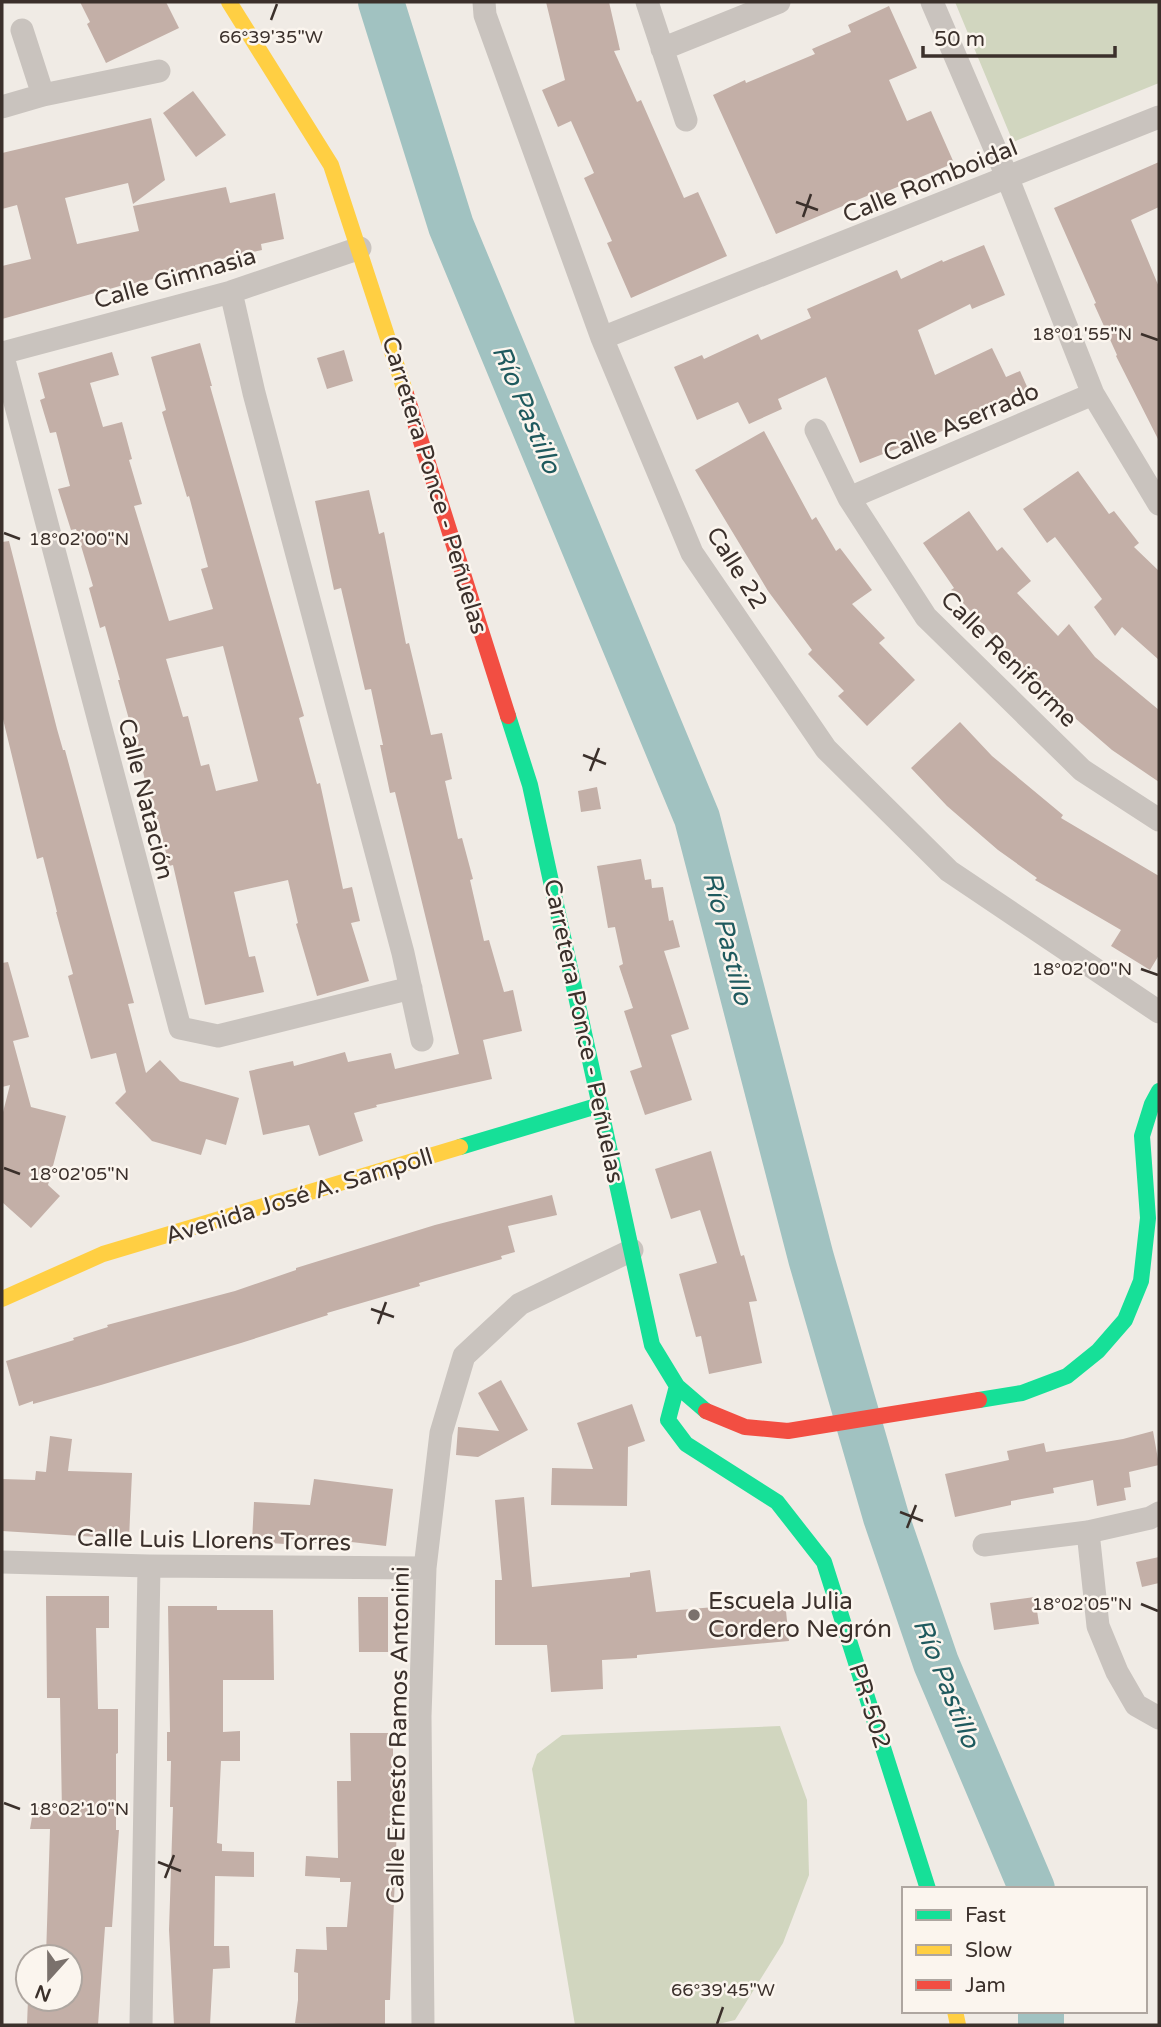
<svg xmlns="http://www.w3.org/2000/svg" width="1161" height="2027" viewBox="0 0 1161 2027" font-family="'Varela Round',sans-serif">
	<rect width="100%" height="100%" fill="#f0ebe5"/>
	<path fill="#d1d6bf" d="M955,2H1159V83L1013,142Z
		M780,1726L807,1800L809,1875L783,1943L735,2020L714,2025H575L532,1769L537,1754L562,1735Z"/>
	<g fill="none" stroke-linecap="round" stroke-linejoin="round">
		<path stroke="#a1c2c1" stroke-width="46" d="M381,2L451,226L697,818L811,1258L886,1517L936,1663L1032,1889
			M1041,2011V2025"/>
	</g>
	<path fill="#c3afa7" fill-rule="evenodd" d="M80,2H166L179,28L106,63L87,24L90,22Z
		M546,2H609L620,50L614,51L637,102L641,100L684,198L698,192L727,256L631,298L607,243L612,241L584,178L594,173L571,121L558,127L542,90L565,80Z
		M889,6L917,68L889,80L907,121L931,111L954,163L876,196L874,193L776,234L713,95L745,80L746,83L815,54L812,49L851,32L848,25Z
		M193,91L226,135L196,157L163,113Z
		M151,118L165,180L133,204L128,183L65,198L77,244L139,231L133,206L226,187L230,203L275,193L284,239L261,244L262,250L195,265L196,270L120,286L2,319V266L31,259L17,205L2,209V153Z
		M1159,162V207L1131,220L1159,287V441L1116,356L1117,355L1094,304L1096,303L1054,208Z
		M984,245L1005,295L972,309L970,304L918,330L935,375L992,348L1006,377L1020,371L1029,391L955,426L860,463L826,377L778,399L782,409L749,424L738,402L697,420L674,367L702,355L704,359L758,334L761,340L811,318L807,309L897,270L901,279L942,260L943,262Z
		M200,343L212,386H210L304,716L299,718L317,784L320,783L343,889L352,887L360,921L351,923L369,981L317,996L296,924L298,923L288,880L234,892L249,957L255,956L264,992L205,1005L173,865L169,866L158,819L153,820L133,722L130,723L118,680H120L105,626L100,628L89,588L93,586L76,529L71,530L58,489L70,486L56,432L50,433L40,400L45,398L38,373L112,352L119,375L90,383L103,427L122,422L132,459L129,460L142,504L134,506L169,621L213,609L201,569L208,567L189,496L187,497L162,412L166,410L151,357ZM223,646L258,781L216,791L209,764L201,766L188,716L183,717L166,659Z
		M344,350L353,381L327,389L317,358Z
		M764,431L812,520L816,517L836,551L840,548L872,590L852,604L885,638L879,643L915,680L867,726L838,696L844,691L808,654L812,650L768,591L695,470Z
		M1078,471L1109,514L1114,511L1139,543L1134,547L1159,571V660L1122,627L1115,636L1094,607L1102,599L1055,537L1047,543L1023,509Z
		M369,490L379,534L384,532L406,644L409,643L431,735L442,733L452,779L445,781L458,839L462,838L473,879L470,880L484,941L489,940L504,992L513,990L522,1031L483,1040L492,1079L376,1105L377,1107L354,1113L363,1141L319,1156L309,1125L263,1135L249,1071L293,1061L294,1066L345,1052L348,1062L391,1053L395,1069L459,1054L395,792L390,793L380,745H383L371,689L365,690L341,588L334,590L315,501Z
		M969,511L997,551L1002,547L1031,581L1017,593L1058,636L1069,624L1095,657L1159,710V782L1112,750L1024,674L1026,671L951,590L954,588L923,543Z
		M9,541L57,729L63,750H65L134,1003L128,1004L146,1073L160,1060L180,1081L239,1098L226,1145L206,1139L201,1155L152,1141L115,1103L126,1092L116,1053L91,1059L68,976L73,974L56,912H57L43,857L37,859L2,715V542Z
		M960,722L992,756L1063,815L1061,818L1159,876V955L1150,970L1111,946L1121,930L1035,880L1037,878L998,850L947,806L911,768Z
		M597,787L601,809L581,812L578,791Z
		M641,859L645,880L651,879L652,888L663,887L669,921L673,920L680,947L664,951L689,1029L671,1035L692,1100L645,1115L630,1071L642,1067L624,1011L633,1008L619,966L623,964L615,927L608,928L597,866Z
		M8,962L29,1037L13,1041L31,1107L66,1116L48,1185L60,1196L31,1228L2,1202V1116L10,1085L2,1087V963Z
		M711,1151L741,1256L744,1255L757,1301L749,1302L762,1363L709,1374L701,1336L696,1337L679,1274L717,1263L700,1210L671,1219L655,1169Z
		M552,1195L557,1215L508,1226L515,1252L501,1256L502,1259L419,1283L420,1286L327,1313L328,1315L241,1343L101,1385L33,1404V1401L19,1406L6,1361L74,1340L73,1338L108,1327L107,1325L235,1291L296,1270V1268L435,1225Z
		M501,1380L528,1430L478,1457L456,1455L458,1427L499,1431L478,1393Z
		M632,1404L645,1441L628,1447L627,1506L551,1505L552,1468L593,1469L577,1423Z
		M1153,1431L1159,1465L1129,1472L1131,1487L1124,1488L1126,1500L1097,1506L1093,1480L1053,1488L1054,1493L1011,1501V1505L955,1517L945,1474L1009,1460L1007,1451L1044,1443L1046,1452L1123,1439Z
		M50,1436L72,1439L68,1471L132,1473L129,1539L2,1531V1479L35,1480L36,1471L46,1472Z
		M314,1479L393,1489L386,1546L334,1540L333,1546L285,1538V1544L252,1542L254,1502L310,1505Z
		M524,1497L532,1587L630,1577V1573L650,1570L656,1612L785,1601L789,1641L637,1655V1658L602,1660L603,1689L551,1692L547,1645H495V1580H502L495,1500Z
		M1159,1557V1583L1142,1587L1136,1562Z
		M46,1596H109V1628H96L98,1709H118V1753L116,1754V1830H119L112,1927H105L98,2025H27L28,1999H70V1957H46L50,1829H30L34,1806L62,1813L60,1698H47Z
		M358,1597H388V1652H359Z
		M1035,1597L1039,1624L994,1630L990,1603Z
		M168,1606H217V1610H273L274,1680H223V1732L240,1731V1761H221L217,1843L222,1844V1851L254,1852V1877L215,1876L214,1946H229L230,1968L213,1969L210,2025H174L169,1930L173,1807H170L171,1761H167V1732H170Z
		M350,1733H393V1780H397V1826L390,2000H385V2025L295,2023L298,2000V1973L294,1972L296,1949L327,1950L326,1927H347L351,1882H340V1878L305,1876L306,1856L338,1858L337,1781H351Z"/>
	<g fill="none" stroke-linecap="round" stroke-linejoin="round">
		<path stroke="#c9c3be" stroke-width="23" d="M484,2L485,15L602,338L692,553L826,749L949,871L1159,1012
			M647,2L686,120
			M932,2L1008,179L1093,394L1159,504
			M22,30L43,95
			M662,49L779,2
			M2,107L43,95L159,71
			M231,292L254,393L403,953L422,1040
			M602,338L1159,117
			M2,353L180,1028L218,1036L411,988
			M2,353L231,292L360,248
			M816,430L849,498L926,617L1082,770L1159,820
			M849,498L1093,394
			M1088,1532L1098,1626L1117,1672L1136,1705L1159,1718
			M984,1545L1088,1532L1150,1518L1159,1513
			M2,1562L149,1566L425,1568
			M141,2025L149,1566
			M423,2025L420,1716L425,1568L441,1433L464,1356L520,1304L632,1250"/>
		<path stroke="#16e098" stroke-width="16" d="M508,716L530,785L652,1345L677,1386L706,1411
			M460,1147L600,1105
			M677,1386L668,1420L686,1444L777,1502L824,1562L928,1889
			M979,1400L1022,1393L1067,1376L1098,1351L1125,1320L1141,1281L1148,1218L1142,1136L1152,1104L1159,1091"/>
		<path stroke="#ffcf43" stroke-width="16" d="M229,2L331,165L406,394
			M2,1299L103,1254L460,1147
			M955,2011L958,2025"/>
		<path stroke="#f24e42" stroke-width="16" d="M406,394L508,716
			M706,1411L745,1427L788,1431L979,1400"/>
	</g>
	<path fill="none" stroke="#3b302b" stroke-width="2.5" d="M271,20L277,4M796,202L818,210M803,217L811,194M1141,334L1158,340M4,533L20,539M583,755L606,764M590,771L599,748M1141,969L1158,975M4,1168L20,1174M371,1309L394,1317M378,1324L386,1302M900,1512L923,1521M907,1528L916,1505M1141,1604L1158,1611M4,1803L20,1809M158,1862L181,1871M165,1878L174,1855M717,2024L723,2007"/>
	<circle fill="#7a716c" stroke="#fbf5ee" stroke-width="2.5" cx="694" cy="1615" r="7"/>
	<g text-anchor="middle" stroke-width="5" stroke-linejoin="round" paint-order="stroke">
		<g font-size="24" fill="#3b302b" stroke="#fbf5ee">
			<text transform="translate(930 181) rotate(-22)" y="8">Calle Romboidal</text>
			<text transform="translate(175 278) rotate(-16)" y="8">Calle Gimnasia</text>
			<text transform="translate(961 422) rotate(-23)" y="8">Calle Aserrado</text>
			<text transform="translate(435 485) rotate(73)" y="8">Carretera Ponce - Peñuelas</text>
			<text transform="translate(737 568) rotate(58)" y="8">Calle 22</text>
			<text transform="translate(1009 659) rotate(45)" y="8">Calle Reniforme</text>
			<text transform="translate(146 799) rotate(76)" y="8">Calle Natación</text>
			<text transform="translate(584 1031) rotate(78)" y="8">Carretera Ponce - Peñuelas</text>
			<text transform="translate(299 1196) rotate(-17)" y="8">Avenida José A. Sampoll</text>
			<text transform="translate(214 1540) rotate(1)" y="8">Calle Luis Llorens Torres</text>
			<text transform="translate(870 1706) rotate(72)" y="8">PR-502</text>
			<text transform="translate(398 1735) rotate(-89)" y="8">Calle Ernesto Ramos Antonini</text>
		</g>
		<g font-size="24" fill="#3b302b" stroke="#fbf5ee" text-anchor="start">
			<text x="708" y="1609">Escuela Julia<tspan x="708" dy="28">Cordero Negrón</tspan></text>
		</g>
		<g font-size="26" font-style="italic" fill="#1f5a5e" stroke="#fbf5ee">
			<text transform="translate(527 409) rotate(67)" y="9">Río Pastillo</text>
			<text transform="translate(728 938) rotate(76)" y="9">Río Pastillo</text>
			<text transform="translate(947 1683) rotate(68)" y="9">Río Pastillo</text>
		</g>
	</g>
	<g font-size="18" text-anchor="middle" fill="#3b302b" stroke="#fbf5ee" stroke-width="5" stroke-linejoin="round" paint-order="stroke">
		<text x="271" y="43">66°39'35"W</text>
		<text x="1082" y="340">18°01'55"N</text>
		<text x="79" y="545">18°02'00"N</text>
		<text x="1082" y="975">18°02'00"N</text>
		<text x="79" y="1180">18°02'05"N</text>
		<text x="1082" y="1610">18°02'05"N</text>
		<text x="79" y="1815">18°02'10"N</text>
		<text x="723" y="1996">66°39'45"W</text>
	</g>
	<rect width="1161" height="2027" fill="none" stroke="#3b302b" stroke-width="7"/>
	<rect x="902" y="1887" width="245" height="126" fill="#fbf5ee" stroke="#aea6a0" stroke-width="2"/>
	<rect x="916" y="1910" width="35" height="10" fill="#16e098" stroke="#aea6a0" stroke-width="2"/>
	<text x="965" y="1922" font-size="21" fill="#3b302b">Fast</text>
	<rect x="916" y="1945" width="35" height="10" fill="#ffcf43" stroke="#aea6a0" stroke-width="2"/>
	<text x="965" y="1957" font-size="21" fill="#3b302b">Slow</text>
	<rect x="916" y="1980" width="35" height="10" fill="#f24e42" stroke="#aea6a0" stroke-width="2"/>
	<text x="965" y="1992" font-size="21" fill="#3b302b">Jam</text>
	<g transform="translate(49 1978) rotate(201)"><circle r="33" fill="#fbf5ee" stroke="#aea6a0" stroke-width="2"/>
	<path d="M0-5L12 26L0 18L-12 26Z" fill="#7a716c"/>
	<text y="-10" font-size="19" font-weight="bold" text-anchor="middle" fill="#3b302b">N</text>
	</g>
	<path d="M923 46v10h192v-10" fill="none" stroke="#3b302b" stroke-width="3.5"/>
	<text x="934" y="46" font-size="21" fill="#3b302b" stroke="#fbf5ee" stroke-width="5" paint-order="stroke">50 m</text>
</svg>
